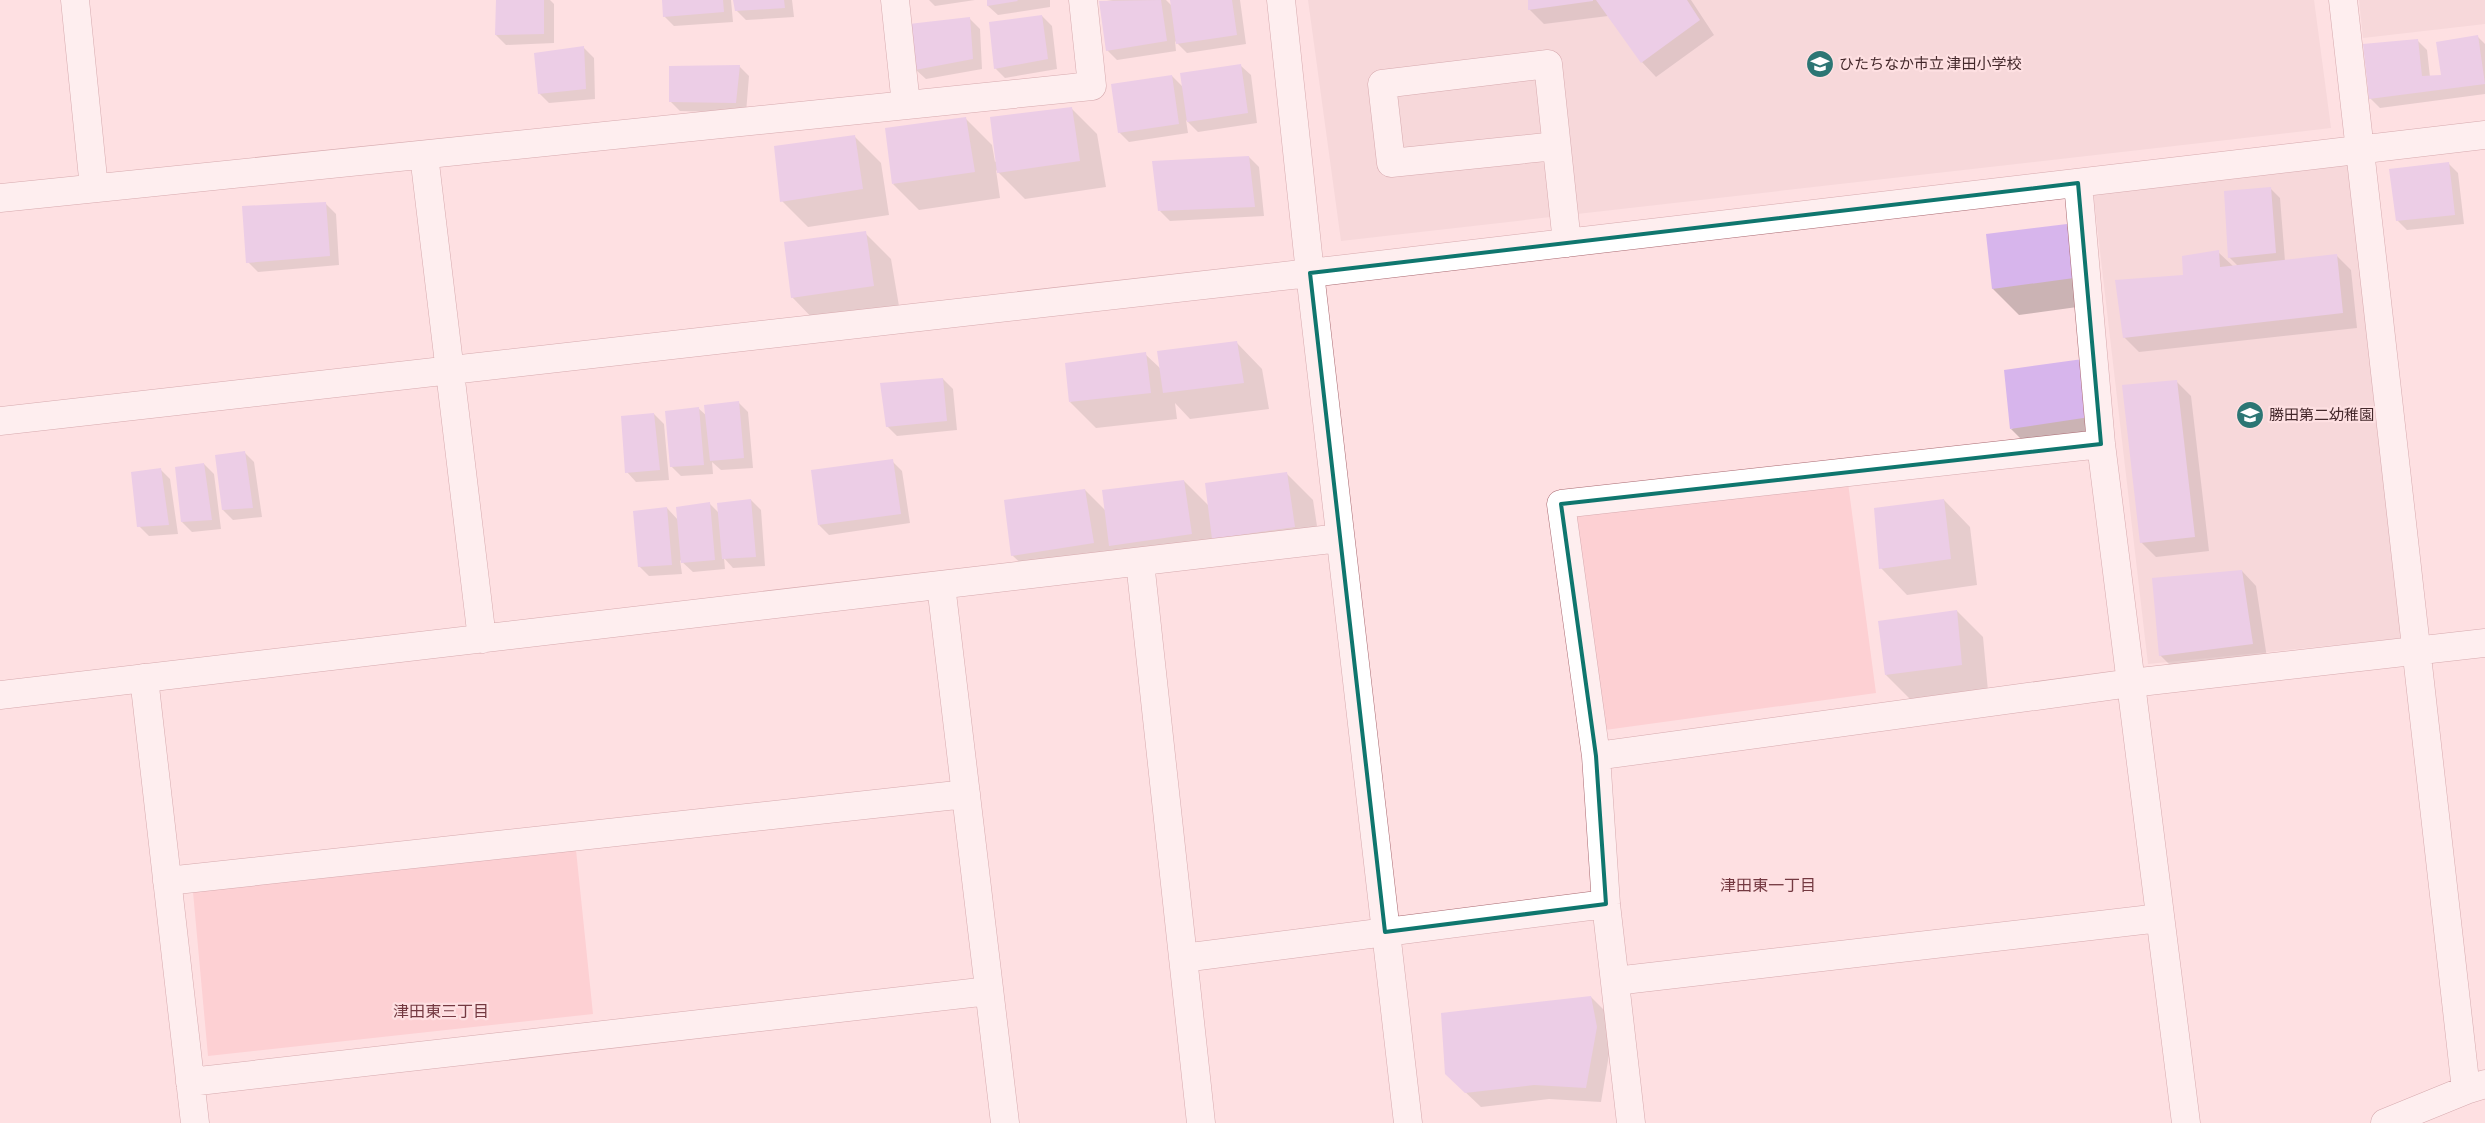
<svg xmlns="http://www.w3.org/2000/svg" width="2485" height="1123" viewBox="0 0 2485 1123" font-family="'Sofia Sans Condensed','Noto Sans JP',sans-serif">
	<rect width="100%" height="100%" fill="#fee0e2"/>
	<path fill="#efced1" d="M1308,0H2314L2331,128L1341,241Z
		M2359,0H2485V24L2363,38Z
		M2352,160L2406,638L2148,664L2093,191Z"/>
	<path fill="#fdbcc2" d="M1848,483L1876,693L1605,730L1574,515Z
		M576,850L593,1014L208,1056L193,892Z"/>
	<path fill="#0003" d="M497,0H550L554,4V43L506,45L496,35Z
		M663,0H731L733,22L674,26L664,16Z
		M734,0H792L794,17L746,20L736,10Z
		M929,0H975L935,6Z
		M988,0H1050V7L998,15L988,6Z
		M1113,0H1166L1172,6L1171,0H1240L1246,44L1187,53L1175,41L1176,51L1117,60L1107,50L1100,2Z
		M1529,0H1691L1714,35L1656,77L1642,62L1608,16L1544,24L1529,9Z
		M1042,16L1052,26L1057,69L1005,78L995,68Z
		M970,19L980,29L982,69L926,79L916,70Z
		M2478,37L2485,44V94L2380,108L2370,98L2417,40L2427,50L2430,77L2442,76Z
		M584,48L594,58L595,99L549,103L539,93Z
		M739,66L749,76L746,113L680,111L670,101Z
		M1241,66L1251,75L1257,123L1198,132L1186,120L1188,133L1129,142L1119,132L1172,76L1184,88Z
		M1071,108L1097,134L1106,187L1025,199L996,170L1000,198L919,210L893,184L966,119L992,145L995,162Z
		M854,136L881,163L889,215L808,227L782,201Z
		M1249,157L1259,167L1264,216L1170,221L1160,211Z
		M2448,163L2458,173L2464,224L2407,230L2397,220Z
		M2270,188L2280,198L2285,261L2336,255L2351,270L2357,328L2139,352L2124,337L2184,277L2218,252L2233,266L2239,267L2229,257Z
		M326,204L336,214L339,265L258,272L248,262Z
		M2066,225L2092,251L2099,304L2019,315L1993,289L1987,235Z
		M865,233L891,259L900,312L818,324L792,297Z
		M1236,342L1262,369L1269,409L1190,419L1175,403L1177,419L1096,428L1070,402L1145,354L1161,369Z
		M943,379L953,389L957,430L897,436L887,426Z
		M2176,381L2191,396L2209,551L2156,557L2141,542Z
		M2108,387L2115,443L2037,455L2011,429Z
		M738,402L748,412L753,468L721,470L712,462L713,474L681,476L671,466L698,408L707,416Z
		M654,414L664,424L669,480L636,482L627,472Z
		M244,452L254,462L262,517L233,520L223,510Z
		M892,461L902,471L910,523L829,535L819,525Z
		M204,464L214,474L221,529L192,532L182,522Z
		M160,469L170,479L178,534L149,536L139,526Z
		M1287,474L1313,500L1321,552L1240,564L1215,540L1039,581L1012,555L1085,490L1106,511L1184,481L1210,507Z
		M751,500L761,510L765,566L733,568L724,558L725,569L693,572L680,560L682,574L649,576L639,566L667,508L679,521L710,504L719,513Z
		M1944,500L1970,527L1977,585L1907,595L1881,568Z
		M2242,571L2256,586L2267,658L2175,670L2160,655Z
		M1957,611L1983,637L1988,691L1912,701L1886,675Z
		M1591,997L1606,1012L1611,1043L1601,1102L1549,1099L1481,1107L1462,1089Z"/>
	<path fill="#d7b5ec" d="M496,0H544V34L495,35Z
		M662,0H723L724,12L663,17Z
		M733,0H784L785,8L735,11Z
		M987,0H1017L1018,1L987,6Z
		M1161,0L1167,41L1106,51L1099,1Z
		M1170,0H1232L1237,35L1176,44Z
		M1528,0H1593V1L1528,10Z
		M1596,0H1687L1700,20L1641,63Z
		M1042,15L1048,59L994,69L989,22Z
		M970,17L973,59L915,70L909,24Z
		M2478,35L2485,84L2369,99L2363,44L2418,39L2422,76L2441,75L2436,42Z
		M584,46L586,89L538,94L534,53Z
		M1241,64L1248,113L1187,122L1180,73Z
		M740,65L736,103L669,102V66Z
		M1172,75L1179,124L1118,133L1111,84Z
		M1072,107L1080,161L997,173L990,117Z
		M966,117L975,172L892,184L885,128Z
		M855,135L863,189L780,202L774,146Z
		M1249,156L1255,207L1158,211L1152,161Z
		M2449,162L2455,215L2396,221L2389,169Z
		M2271,187L2276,253L2228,258L2224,191Z
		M326,202L330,256L246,263L242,206Z
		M2067,224L2074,278L1992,289L1986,234Z
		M866,231L874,286L791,298L784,242Z
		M2219,250L2220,267L2337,254L2343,313L2123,338L2115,280L2183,275L2182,256Z
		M1237,341L1244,383L1163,393L1157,351Z
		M1146,352L1151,393L1069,402L1065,363Z
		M2083,359L2090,417L2010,429L2004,370Z
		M943,378L947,421L886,427L880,383Z
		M2177,380L2195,537L2140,543L2122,385Z
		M739,401L744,458L710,461L704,405Z
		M699,407L704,465L670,467L665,411Z
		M654,413L660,470L625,473L621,416Z
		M245,451L253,508L222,510L215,455Z
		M893,459L901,514L818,525L811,470Z
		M204,463L212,520L181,522L175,467Z
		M161,468L169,525L137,527L131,472Z
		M1287,472L1295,527L1212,539L1205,483Z
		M1184,480L1192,534L1109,546L1102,490Z
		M1085,489L1094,543L1011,556L1004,500Z
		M751,499L756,557L722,559L717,503Z
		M1944,499L1951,559L1879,569L1874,508Z
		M710,502L715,560L681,563L676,507Z
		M667,507L672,565L638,567L633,511Z
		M2242,570L2253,644L2159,656L2152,578Z
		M1957,610L1962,665L1885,675L1878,621Z
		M1591,996L1597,1027L1586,1088L1534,1085L1465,1093L1445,1074L1441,1013Z"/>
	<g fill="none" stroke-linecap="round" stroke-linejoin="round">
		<g stroke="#a96870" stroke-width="29">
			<path id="minor" d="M75,0L94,188
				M895,0L906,105
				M1281,0L1310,273L1408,1123
				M2343,0L2466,1090
				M1556,146L1391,163L1382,84L1548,64L1567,243
				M424,155L482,639
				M2078,183L2101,444L2186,1123
				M0,198L1092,86L1083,0
				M0,421L1310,273L2485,135
				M1140,562L1201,1123
				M941,585L1005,1123
				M144,678L195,1123
				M0,695L1340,538
				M1596,756L2131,683L2485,643
				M167,881L966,794
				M1183,958L1606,904
				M1615,981L2160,918
				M190,1082L989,991
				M1631,1123L1606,904L1596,756L1561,504L2101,444
				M2385,1123L2466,1090L2485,1084"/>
		</g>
		<use href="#minor" stroke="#fff" stroke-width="28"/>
	</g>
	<path d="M0 0H2485V1123H0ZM2078,183L2101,444L1561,504L1596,756L1606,904L1385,932L1310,273Z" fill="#fee0e2" fill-opacity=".55" fill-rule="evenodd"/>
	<path fill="none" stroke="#0f766e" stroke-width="4" stroke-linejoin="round" d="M2078,183L2101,444L1561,504L1596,756L1606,904L1385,932L1310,273Z"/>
	<defs>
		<g id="school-disc" transform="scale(1.4375)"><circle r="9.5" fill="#2c7674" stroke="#fee0e2"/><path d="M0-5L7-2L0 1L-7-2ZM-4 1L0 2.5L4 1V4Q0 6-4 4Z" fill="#fff"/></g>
	</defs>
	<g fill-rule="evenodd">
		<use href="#school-disc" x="1820" y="64"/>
		<use href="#school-disc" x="2250" y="415"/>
	</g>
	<g text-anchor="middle" stroke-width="4.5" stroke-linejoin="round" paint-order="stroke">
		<g font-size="15" fill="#44282b" stroke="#fee0e2" text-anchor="start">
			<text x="1839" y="69">ひたちなか市立 津田小学校</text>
			<text x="2269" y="420">勝田第二幼稚園</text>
		</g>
		<g font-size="16" fill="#743941" stroke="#fee0e2">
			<text x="1768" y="891">津田東一丁目</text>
			<text x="441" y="1017">津田東三丁目</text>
		</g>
	</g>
</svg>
